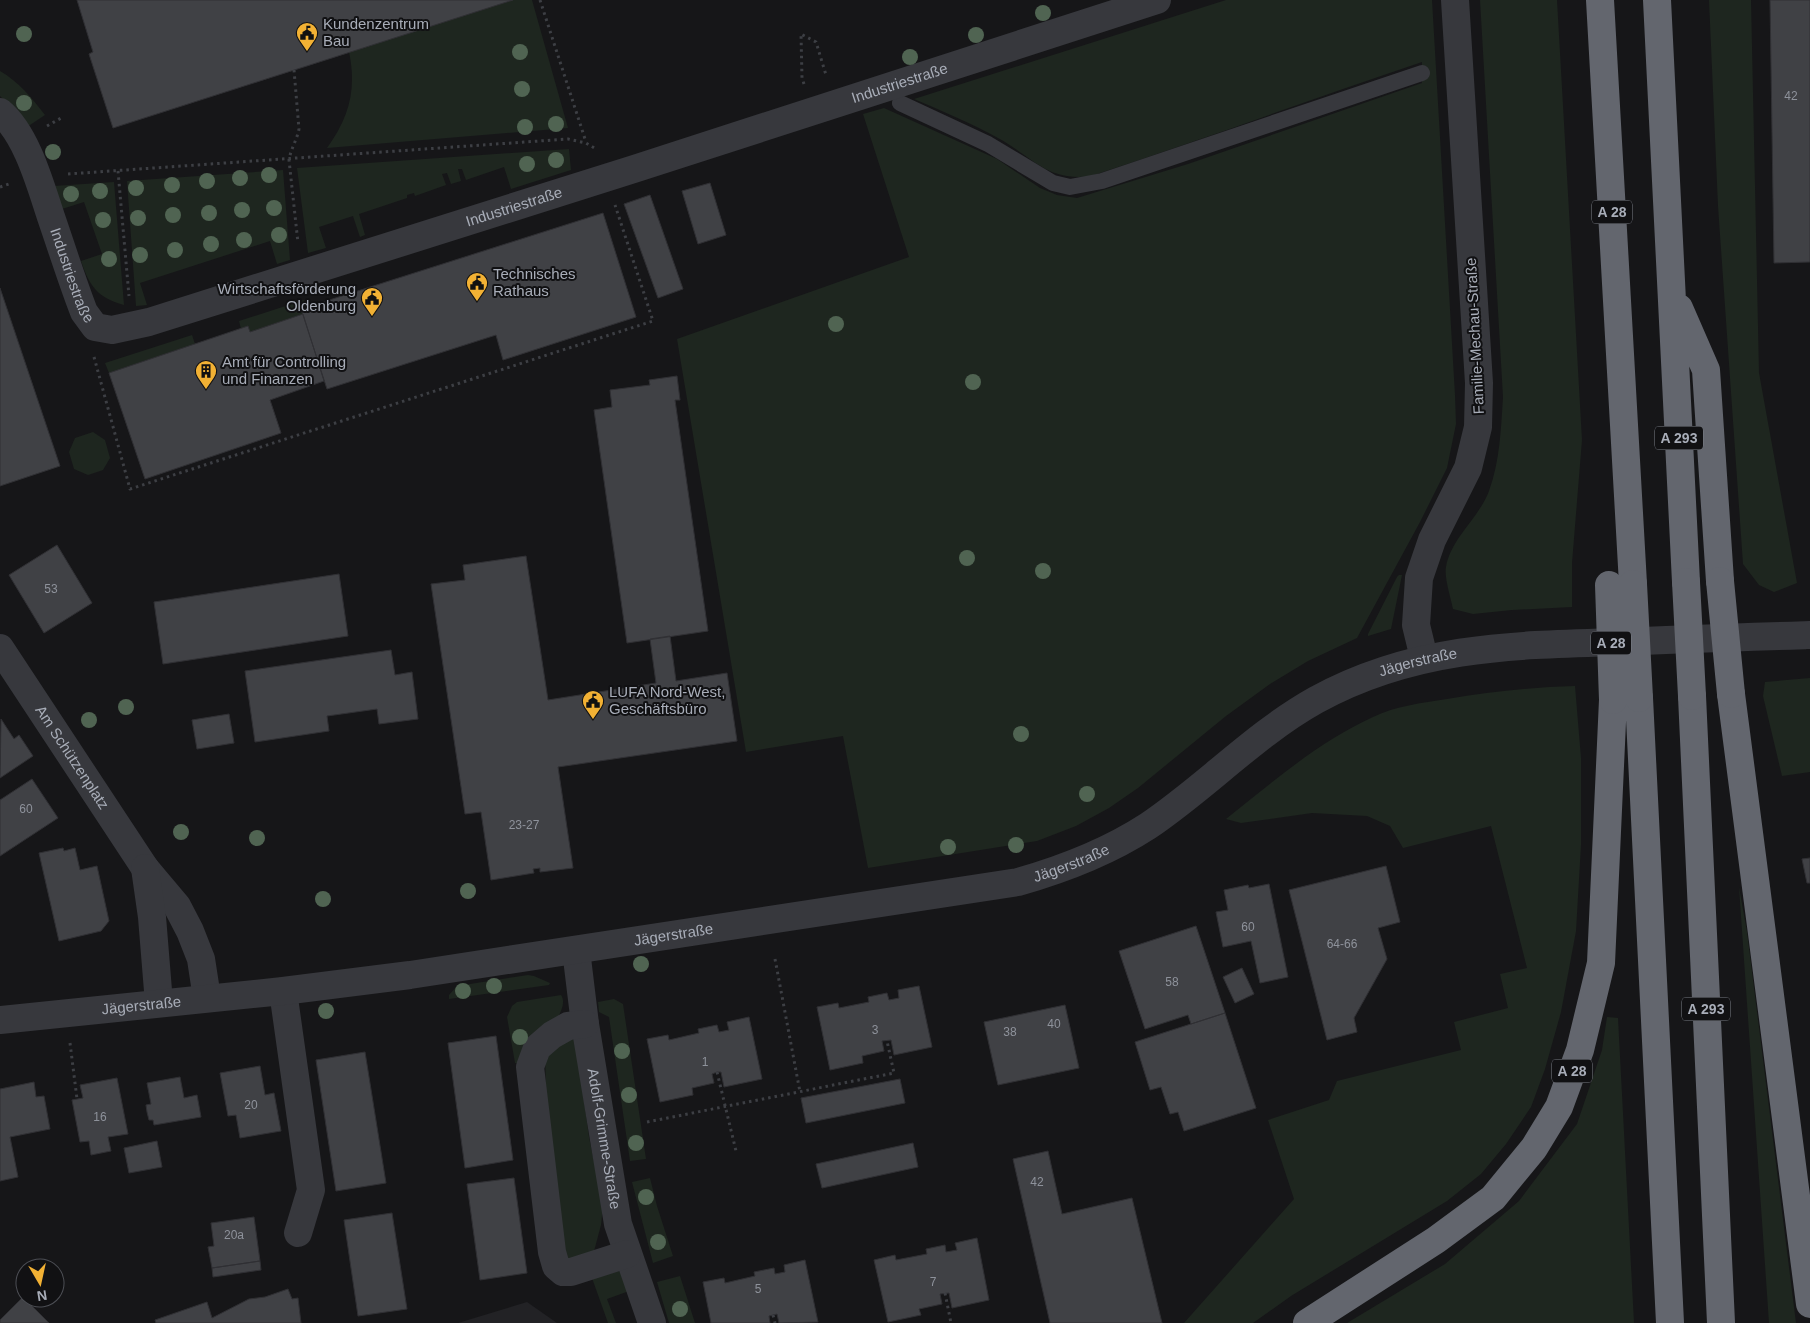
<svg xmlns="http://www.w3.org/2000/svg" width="1810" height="1323" viewBox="0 0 1810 1323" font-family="Helvetica,sans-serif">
	<rect width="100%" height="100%" fill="#161618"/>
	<path fill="#222225" d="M527,1302L557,1323H458Z"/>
	<path fill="#1e261f" d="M513,0H532L568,128L327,148C349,118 357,89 349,52Z
		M1226,0H1432L1455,395L1456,424L1447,468L1420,522L1357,638L1308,661L1270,684L1226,716L1138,788L1109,808L1076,826L1037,841L868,868L843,736L746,752L677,339L909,257L863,114L884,108L997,159L1040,188L1057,195L1077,198L1188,164L1422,83V62C1311,99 1202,140 1091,176C1047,182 1033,157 998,138C971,123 942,111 914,99Z
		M1480,0H1557L1582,440L1572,563V607L1512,610L1473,614L1453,609C1451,598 1444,578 1446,567C1451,538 1479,518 1489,491C1500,461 1501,428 1503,397Z
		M1709,0H1751L1759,373L1797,583L1774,592L1759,585L1743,564L1718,206Z
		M0,71C19,82 32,98 45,115L27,127L14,110L0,96Z
		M569,149L571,170L511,189L504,167L466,180L462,169H458L461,181L451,184L447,173L442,174L446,185L415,196L414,193L407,195V198L359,214L365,235L360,237L353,216L319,227L326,248L308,253L297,168Z
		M283,170L290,260L277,264L270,241L140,283L147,305L136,306L127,181Z
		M114,182L124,305C97,297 90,287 81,261L102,254L84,202L62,209L54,186Z
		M304,300L306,307L301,309L303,314L250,332L248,326L241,329L239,321Z
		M192,335L195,344L109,373L105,363Z
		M93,432L105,440L110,458L103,470L88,475L74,469L69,452L75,438Z
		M1399,575H1402L1391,629L1368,636V634L1397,577Z
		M1810,678V772L1782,776L1763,696L1765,682Z
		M1575,686L1581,758V845L1576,931L1561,1012L1545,1069L1531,1107L1506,1144L1481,1174L1447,1201L1291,1296L1253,1323H1184L1294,1199L1268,1120L1329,1100L1337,1081L1461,1050L1454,1022L1508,1008L1500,974L1527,968L1491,826L1403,848L1390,826L1367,816L1312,813L1241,823L1226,819C1273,782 1318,742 1373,717C1396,706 1421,703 1447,699C1490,692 1532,687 1575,686Z
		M1739,887L1747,932L1796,1323H1769Z
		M528,975L534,976L550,983L549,985L449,999V995L457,986Z
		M561,995C573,1011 530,1051 519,1063H515L507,1017L512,1006L517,1002Z
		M614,999L623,1004L646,1159L630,1161L609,1017L599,1012L598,1002Z
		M1607,1017L1618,1018L1634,1323H1347L1445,1264L1519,1201L1577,1124L1602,1050Z
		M572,1038L576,1042L589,1137L603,1206L601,1225L593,1255L563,1260L547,1131L545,1052Z
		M650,1178L657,1206L673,1256L653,1263L632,1182Z
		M623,1270L629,1291L607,1299L616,1323H608L592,1278Z
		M680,1276L695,1323H669L657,1282Z"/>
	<path fill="#404145" stroke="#303034" d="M77,0H513L113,128L89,54L93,52Z
		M1770,0H1810V262L1774,263Z
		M710,183L726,235L698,244L682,191Z
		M650,195L683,289L658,298L624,204Z
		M603,213L636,317L503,360L496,335L327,389L301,309Z
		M0,288L60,466L0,486Z
		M303,314L324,381L270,400L281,433L145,479L109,373L248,326L250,332Z
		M677,376L680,400H675L708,631L627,643L594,410L612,407L610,390L650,385L649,380Z
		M57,545L92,603L44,633L9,575Z
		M526,556L548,700L656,683L650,639L670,636L676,681L727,673L737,741L558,767L573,868L540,872V868L533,869L534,873L491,880L481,812L465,814L431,584L465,580L463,565Z
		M339,574L348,636L163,664L154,602Z
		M391,650L395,675L412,672L418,719L379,724L377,709L327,716L329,731L255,742L245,671Z
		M229,714L234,743L197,749L192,720Z
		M1,719L14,739L19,735L33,756L0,778Z
		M32,779L58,818L0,856V800Z
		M63,848L64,851L75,848L80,870L97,866L109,921L101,931L59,941L39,853Z
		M1810,858V883H1807L1802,859Z
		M1386,866L1400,922L1378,928L1387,959L1354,1018L1357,1032L1327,1040L1289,890Z
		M1269,884L1288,977L1260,983L1251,941L1223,947L1216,912L1228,910L1224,890L1248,885L1249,888Z
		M1196,926L1225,1013L1191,1024L1188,1015L1145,1029L1119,951Z
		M1242,968L1254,994L1235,1003L1223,977Z
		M919,986L932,1047L894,1055L891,1040L882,1041L884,1051L862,1056L863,1063L830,1070L817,1007L838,1003L839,1008L869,1002L868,997L887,993L889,1000L899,998L898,990Z
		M1065,1005L1079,1068L998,1085L984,1022Z
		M1225,1013L1256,1108L1184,1131L1178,1112L1170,1114L1161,1087L1150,1090L1135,1042Z
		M749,1017L762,1079L724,1087L721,1072H717L712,1074L714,1083L692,1088L693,1095L660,1102L647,1039L668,1035L669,1040L699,1033L698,1029L717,1025L719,1032L729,1030L727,1022Z
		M496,1036L513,1160L465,1168L448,1043Z
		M365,1052L386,1183L336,1191L316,1060Z
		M260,1066L265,1095L274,1093L281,1131L240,1138L236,1115L228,1116L220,1073Z
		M180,1077L184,1098L197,1095L201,1117L154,1125L153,1120H149L147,1112L146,1105L151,1104L147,1083Z
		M117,1078L128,1134L108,1137L111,1151L91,1155L89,1141L80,1142L72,1100L83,1098L80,1085Z
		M900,1079L905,1103L806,1123L801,1098Z
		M34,1082L36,1097L44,1096L50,1129L10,1137L18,1177L0,1181V1089Z
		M157,1141L162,1167L129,1173L124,1148Z
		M913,1143L918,1167L822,1188L816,1164Z
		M1048,1151L1062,1214L1132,1198L1162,1323H1050L1013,1159Z
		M514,1178L527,1273L480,1280L467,1184Z
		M392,1213L407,1309L358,1316L344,1220Z
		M254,1217L260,1261L212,1268L208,1247L214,1246L211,1223Z
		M977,1238L989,1300L952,1308L949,1293L940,1294L942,1304L919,1309L921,1315L888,1322L874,1260L895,1255L896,1260L927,1254L926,1249L945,1245L946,1252L957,1250L955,1243Z
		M805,1260L818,1322L779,1323L777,1314L769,1316L770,1323H711L703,1282L724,1278L725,1283L755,1276L754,1272L774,1268L775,1274L785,1272L784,1265Z
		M260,1261L261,1270L213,1277L212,1268Z
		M288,1289L292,1299L298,1298L301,1323H156L155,1320L207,1302L212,1318L249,1299L265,1297Z
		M23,1297L49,1323H0V1320Z"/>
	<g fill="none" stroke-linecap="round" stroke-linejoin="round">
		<path stroke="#3d3f44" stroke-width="3" stroke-dasharray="2.5 4" stroke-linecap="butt" d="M540,0L586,142
			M294,70L299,129C297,140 291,148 289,160L298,243
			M804,84L802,78L801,34L816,42L826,75
			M47,126L63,117
			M118,171L129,296
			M68,174L568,139L586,143L596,149
			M0,187L9,184
			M94,357L130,489L653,321L615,205
			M775,959L800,1092
			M70,1043L77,1099
			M717,1072L736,1151
			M647,1122L894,1073L887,1041
			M945,1293L951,1323
			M773,1315L775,1323"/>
		<path stroke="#37383d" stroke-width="16" d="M900,103L988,144L1053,183L1070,187L1102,181L1422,73"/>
		<g stroke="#37383d" stroke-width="28">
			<path id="s1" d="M0,112C27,135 40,184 51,217C62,249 72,281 84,312L95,327L112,330L149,322L634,169L1157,0"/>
			<path id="s2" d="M0,648L145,868L177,906L190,931L201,959L207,998"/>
			<path d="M1424,658L1416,625L1419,578L1432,540L1468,468L1478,427L1479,383L1455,0"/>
			<path d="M145,868L152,917L159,1003"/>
			<path id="s3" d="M576,950L585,1024L618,1224L652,1323"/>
			<path d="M283,991L311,1190L298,1233"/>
			<path id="s4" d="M0,1020L283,991L410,975L1018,882C1064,869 1108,852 1148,826C1206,787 1255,734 1316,700C1412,647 1511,645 1617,642C1681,639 1746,637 1810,635"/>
			<path d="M585,1024L568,1026L552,1035L537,1048L530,1067L552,1252L556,1266L563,1272H571L627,1254"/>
		</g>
		<path stroke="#63666e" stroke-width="28" d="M1600,0L1633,584
			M1657,0L1686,582
			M1679,308L1706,370L1720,581
			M1731,694L1810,1304
			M1692,696L1721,1323
			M1639,698L1670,1323
			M1307,1323L1436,1240L1493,1198L1534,1148L1559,1107L1580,1050L1601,963L1613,700"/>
		<path stroke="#63666e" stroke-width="28" d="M1720,581L1731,694
			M1686,582L1692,696
			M1633,584L1639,698
			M1609,585L1613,700"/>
	</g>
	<g fill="#506452">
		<circle cx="1043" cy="13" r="8"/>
		<circle cx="24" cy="34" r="8"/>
		<circle cx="976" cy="35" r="8"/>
		<circle cx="520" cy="52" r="8"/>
		<circle cx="910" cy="57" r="8"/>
		<circle cx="522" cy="89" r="8"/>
		<circle cx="24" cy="103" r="8"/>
		<circle cx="556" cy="124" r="8"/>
		<circle cx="525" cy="127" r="8"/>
		<circle cx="53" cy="152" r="8"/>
		<circle cx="556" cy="160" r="8"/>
		<circle cx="527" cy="164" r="8"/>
		<circle cx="269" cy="175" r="8"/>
		<circle cx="240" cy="178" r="8"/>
		<circle cx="207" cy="181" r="8"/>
		<circle cx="172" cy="185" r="8"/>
		<circle cx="136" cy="188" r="8"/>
		<circle cx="100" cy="191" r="8"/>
		<circle cx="71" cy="194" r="8"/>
		<circle cx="274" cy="208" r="8"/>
		<circle cx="242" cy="210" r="8"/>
		<circle cx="209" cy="213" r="8"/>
		<circle cx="173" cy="215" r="8"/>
		<circle cx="138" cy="218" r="8"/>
		<circle cx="103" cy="220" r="8"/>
		<circle cx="279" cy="235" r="8"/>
		<circle cx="244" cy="240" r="8"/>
		<circle cx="211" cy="244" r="8"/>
		<circle cx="175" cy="250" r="8"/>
		<circle cx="140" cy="255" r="8"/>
		<circle cx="109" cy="259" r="8"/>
		<circle cx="836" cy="324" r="8"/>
		<circle cx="973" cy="382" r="8"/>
		<circle cx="967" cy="558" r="8"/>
		<circle cx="1043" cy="571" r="8"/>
		<circle cx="126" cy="707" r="8"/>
		<circle cx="89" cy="720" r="8"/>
		<circle cx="1021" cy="734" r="8"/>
		<circle cx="1087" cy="794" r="8"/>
		<circle cx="181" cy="832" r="8"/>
		<circle cx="257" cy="838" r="8"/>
		<circle cx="1016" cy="845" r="8"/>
		<circle cx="948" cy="847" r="8"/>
		<circle cx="468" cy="891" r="8"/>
		<circle cx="323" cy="899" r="8"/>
		<circle cx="641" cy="964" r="8"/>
		<circle cx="494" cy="986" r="8"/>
		<circle cx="463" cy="991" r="8"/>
		<circle cx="326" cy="1011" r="8"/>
		<circle cx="520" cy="1037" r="8"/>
		<circle cx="622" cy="1051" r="8"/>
		<circle cx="629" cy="1095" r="8"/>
		<circle cx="636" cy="1143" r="8"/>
		<circle cx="646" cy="1197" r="8"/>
		<circle cx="658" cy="1242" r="8"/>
		<circle cx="680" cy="1309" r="8"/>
	</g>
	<defs>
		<g id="civic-pin" transform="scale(1.125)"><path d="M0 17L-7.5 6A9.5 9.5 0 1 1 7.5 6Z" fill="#f2b134" stroke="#111113"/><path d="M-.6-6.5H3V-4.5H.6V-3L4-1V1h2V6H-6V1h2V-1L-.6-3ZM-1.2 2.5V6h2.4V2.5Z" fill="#111"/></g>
		<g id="building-pin" transform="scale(1.125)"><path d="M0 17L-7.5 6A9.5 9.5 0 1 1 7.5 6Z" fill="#f2b134" stroke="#111113"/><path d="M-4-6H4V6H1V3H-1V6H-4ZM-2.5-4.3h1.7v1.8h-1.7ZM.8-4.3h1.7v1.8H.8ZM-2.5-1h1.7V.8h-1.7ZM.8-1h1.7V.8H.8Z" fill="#111"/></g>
	</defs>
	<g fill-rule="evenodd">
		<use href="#civic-pin" x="307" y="33"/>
		<use href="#civic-pin" x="477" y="283"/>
		<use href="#civic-pin" x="372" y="298"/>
		<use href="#building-pin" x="206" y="371"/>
		<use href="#civic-pin" x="593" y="701"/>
	</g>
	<g text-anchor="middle" stroke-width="4" stroke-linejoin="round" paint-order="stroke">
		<g font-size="12" fill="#8e929b">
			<text x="1791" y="100">42</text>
			<text x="51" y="593">53</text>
			<text x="26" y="813">60</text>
			<text x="524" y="829">23-27</text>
			<text x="1248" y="931">60</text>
			<text x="1342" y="948">64-66</text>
			<text x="1172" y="986">58</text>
			<text x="1054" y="1028">40</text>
			<text x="875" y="1034">3</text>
			<text x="1010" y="1036">38</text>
			<text x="705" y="1066">1</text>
			<text x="251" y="1109">20</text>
			<text x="100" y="1121">16</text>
			<text x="1037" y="1186">42</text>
			<text x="234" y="1239">20a</text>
			<text x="933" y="1286">7</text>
			<text x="758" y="1293">5</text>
		</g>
		<g fill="#111113" stroke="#7b7e86" stroke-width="1">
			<rect x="1592" y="200.5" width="40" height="23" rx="4"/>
			<rect x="1655" y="426.5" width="48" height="23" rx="4"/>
			<rect x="1591" y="631.5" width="40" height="23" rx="4"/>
			<rect x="1682" y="997.5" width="48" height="23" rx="4"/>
			<rect x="1552" y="1059.5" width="40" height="23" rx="4"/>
		</g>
		<g font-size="14" font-weight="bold" fill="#a8adb8">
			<text x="1612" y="217">A 28</text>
			<text x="1679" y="443">A 293</text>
			<text x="1611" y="648">A 28</text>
			<text x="1706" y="1014">A 293</text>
			<text x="1572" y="1076">A 28</text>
		</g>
		<g font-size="15" fill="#a8adb8" stroke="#111113" text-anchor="start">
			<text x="323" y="29">Kundenzentrum<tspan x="323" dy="17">Bau</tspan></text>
			<text x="493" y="279">Technisches<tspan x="493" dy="17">Rathaus</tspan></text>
			<text x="356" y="294" text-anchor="end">Wirtschaftsförderung<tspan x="356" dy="17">Oldenburg</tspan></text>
			<text x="222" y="367">Amt für Controlling<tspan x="222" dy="17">und Finanzen</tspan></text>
			<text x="609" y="697">LUFA Nord-West,<tspan x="609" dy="17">Geschäftsbüro</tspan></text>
		</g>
		<g font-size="15" fill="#a8adb8" stroke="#111113">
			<text dy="5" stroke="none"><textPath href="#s1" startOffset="1080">Industriestraße</textPath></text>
			<text dy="5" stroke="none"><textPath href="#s1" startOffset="675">Industriestraße</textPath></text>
			<text dy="5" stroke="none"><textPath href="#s1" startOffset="180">Industriestraße</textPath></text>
			<text transform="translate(1475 336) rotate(-93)" y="5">Familie-Mechau-Straße</text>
			<text dy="5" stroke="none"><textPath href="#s4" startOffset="1489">Jägerstraße</textPath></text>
			<text dy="5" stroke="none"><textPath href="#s2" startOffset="131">Am Schützenplatz</textPath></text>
			<text dy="5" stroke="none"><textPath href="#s4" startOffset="1084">Jägerstraße</textPath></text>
			<text dy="5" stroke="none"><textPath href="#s4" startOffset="679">Jägerstraße</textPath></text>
			<text dy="5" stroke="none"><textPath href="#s4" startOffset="142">Jägerstraße</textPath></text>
			<text dy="5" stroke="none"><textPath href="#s3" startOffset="191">Adolf-Grimme-Straße</textPath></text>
		</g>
	</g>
	<g transform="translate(40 1283) rotate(171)"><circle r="24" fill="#111113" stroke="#4d4f55"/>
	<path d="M0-4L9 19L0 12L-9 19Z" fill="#f2b134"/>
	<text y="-8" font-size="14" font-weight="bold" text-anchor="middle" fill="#a8adb8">N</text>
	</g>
</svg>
